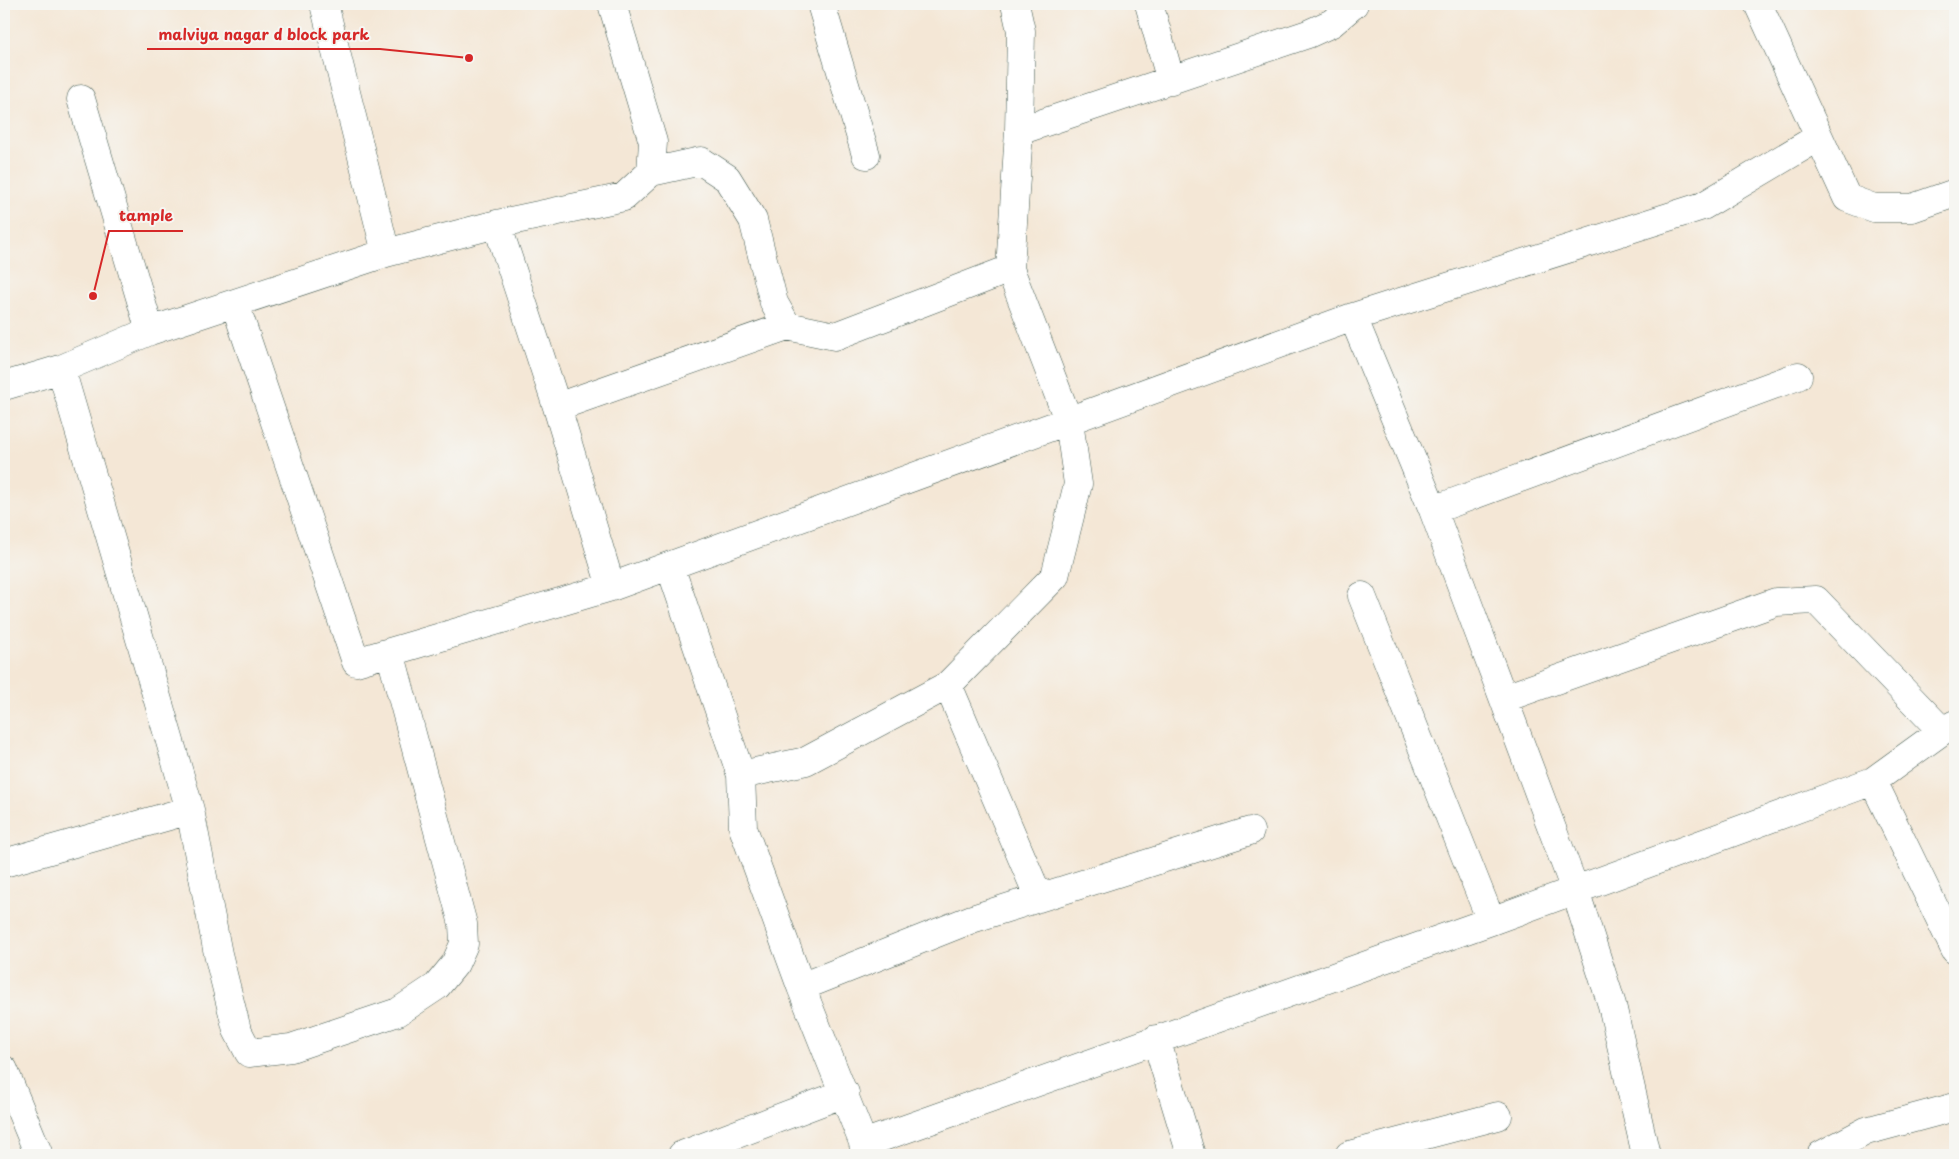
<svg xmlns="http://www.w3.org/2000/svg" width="1959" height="1159" viewBox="0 0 1959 1159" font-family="'Playpen Sans',sans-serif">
	<rect width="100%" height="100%" fill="#f6f6f2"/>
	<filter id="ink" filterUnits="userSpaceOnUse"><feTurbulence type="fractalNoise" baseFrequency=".02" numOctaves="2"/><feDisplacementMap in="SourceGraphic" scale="10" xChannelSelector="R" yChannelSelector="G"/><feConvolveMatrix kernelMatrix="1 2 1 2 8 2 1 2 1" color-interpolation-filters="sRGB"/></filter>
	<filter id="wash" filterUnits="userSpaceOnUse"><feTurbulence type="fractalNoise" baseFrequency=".0096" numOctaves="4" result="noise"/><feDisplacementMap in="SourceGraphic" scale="20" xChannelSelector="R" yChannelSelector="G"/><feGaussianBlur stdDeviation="1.12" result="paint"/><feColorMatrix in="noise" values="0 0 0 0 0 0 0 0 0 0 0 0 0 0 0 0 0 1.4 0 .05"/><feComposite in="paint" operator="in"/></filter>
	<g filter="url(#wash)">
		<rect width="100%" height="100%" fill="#f4e7d6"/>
	</g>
	<g filter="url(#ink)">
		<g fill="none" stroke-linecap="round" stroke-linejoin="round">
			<g stroke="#3f564c" stroke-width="29">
				<path id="minor" d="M324,4L386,253
					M821,4L866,155
					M1149,4L1171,81
					M1758,4L1847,198L1874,208H1912L1955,193
					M81,99L150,331
					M1019,131L1308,34L1332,23L1354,4
					M651,172L701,161L727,178L753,220L774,303L787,326L835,336L1010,269
					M497,224L557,407L611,587
					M235,304L356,662L611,587L1353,317L1703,206L1819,137
					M1353,317L1433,510L1575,890L1612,1005L1646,1155
					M61,369L190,810L218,954L237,1030L249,1053L291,1048L398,1012L437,986L455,964L464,944L463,924L390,652
					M4,386L61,369L150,331L386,253L497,224L624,197L651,172L653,142L612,4
					M557,407L787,326
					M1433,510L1798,376
					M670,566L741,775L743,828L801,987L868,1155
					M1362,596L1491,921
					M948,685L1039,898
					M1505,698L1776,602L1816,600L1942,731
					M741,775L806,761L948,685L1055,576L1078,484L1069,422L1010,269L1019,131L1021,31L1015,4
					M1873,781L1955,950
					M4,863L190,810
					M801,987L972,919L1250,831
					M1156,1039L1191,1155
					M4,1070L39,1155
					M863,1144L1491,921L1873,781L1942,731L1955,724
					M682,1155L845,1093
					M1349,1155L1498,1116
					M1821,1155L1866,1131L1955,1107"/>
			</g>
			<use href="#minor" stroke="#fff" stroke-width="28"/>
		</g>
	</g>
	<path fill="none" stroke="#d62828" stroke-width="2" d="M469 58L380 49H147M93 296L109 231H183"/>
	<g fill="#d62828" stroke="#f6f6f2" stroke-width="2">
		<circle cx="469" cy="58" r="5"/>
		<circle cx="93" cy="296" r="5"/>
	</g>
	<g font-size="15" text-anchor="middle" font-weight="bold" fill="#d62828" stroke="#f6f6f2" stroke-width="4" stroke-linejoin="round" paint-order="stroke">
		<text x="264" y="40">malviya nagar d block park</text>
		<text x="146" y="221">tample</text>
	</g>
	<rect width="1959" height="1159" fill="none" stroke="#f6f6f2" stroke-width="20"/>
</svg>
